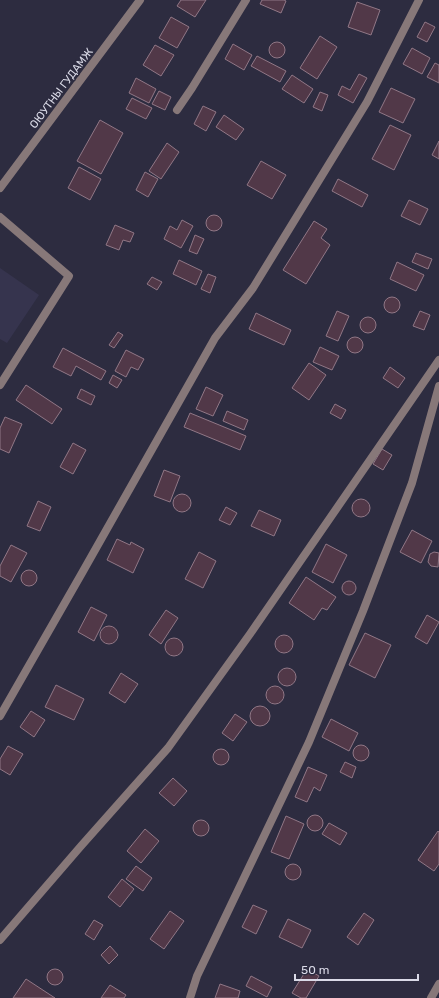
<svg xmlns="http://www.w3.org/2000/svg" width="439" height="998" viewBox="0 0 439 998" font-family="Rubik,sans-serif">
	<rect width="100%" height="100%" fill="#2d2c40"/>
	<path fill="#36344e" d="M0,268L39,295L7,343L0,339Z"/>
	<path fill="#513848" stroke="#907786" d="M181,0H206L195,17L177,6Z
		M262,0H284L286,1L281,13L260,4Z
		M357,2L380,10L371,35L348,27Z
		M171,17L189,27L177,48L159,38Z
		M425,22L435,27L427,42L417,37Z
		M320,36L337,47L317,79L300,68Z
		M269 50a8 8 0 1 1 16 0a8 8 0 1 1-16 0Z
		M233,44L252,55L244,70L225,59Z
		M155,45L174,55L161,76L143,65Z
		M412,48L430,58L422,74L403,64Z
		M257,56L286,71L280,82L251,66Z
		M435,63L439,65V83L427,77Z
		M359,74L367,78L353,103L338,95L342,86L350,90Z
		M292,75L313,89L304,103L282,89Z
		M136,78L156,89L149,103L129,93Z
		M391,88L415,99L403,123L379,112Z
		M159,91L171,97L165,110L152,104Z
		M320,92L328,95L322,111L313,107Z
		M132,98L152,108L146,119L126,109Z
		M203,106L216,112L206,131L194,124Z
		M224,115L244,129L236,140L216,127Z
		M100,120L123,133L101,174L77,161Z
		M390,125L411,135L394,170L372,159Z
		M439,141V159L432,155Z
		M167,143L179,152L161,179L149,171Z
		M261,161L286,175L272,199L247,185Z
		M79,167L101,179L90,200L68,188Z
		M145,172L158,179L148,197L136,190Z
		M338,179L368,195L362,207L332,191Z
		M409,200L428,209L420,225L401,216Z
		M206 223a8 8 0 1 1 16 0a8 8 0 1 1-16 0Z
		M182,220L193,226L181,248L164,239L170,226L177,230Z
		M314,221L327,229L321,238L330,245L306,284L283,270Z
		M115,225L134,233L130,242L123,240L119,250L106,245Z
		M195,235L204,239L197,254L189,251Z
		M416,253L432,259L428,269L412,262Z
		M179,260L202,271L196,285L173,274Z
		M397,262L424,275L416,291L390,279Z
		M208,274L216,277L210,293L201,289Z
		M152,277L162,282L157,290L147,284Z
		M384 305a8 8 0 1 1 16 0a8 8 0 1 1-16 0Z
		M337,311L349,316L338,341L326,336Z
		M420,311L430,315L424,330L413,326Z
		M256,313L291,330L284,345L249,329Z
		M360 325a8 8 0 1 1 16 0a8 8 0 1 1-16 0Z
		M118,332L123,335L114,348L109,345Z
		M347 345a8 8 0 1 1 16 0a8 8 0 1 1-16 0Z
		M320,347L339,356L332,370L313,362Z
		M63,348L106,371L101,380L76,366L71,376L53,367Z
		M126,350L144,359L138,370L131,367L126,377L115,371Z
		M309,363L326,375L309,400L292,388Z
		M390,367L405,378L398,388L383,378Z
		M113,375L122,380L117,388L109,383Z
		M26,385L62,409L52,424L16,400Z
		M206,387L223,395L213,416L196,409Z
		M81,389L95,396L91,405L77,398Z
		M335,404L346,410L341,419L330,413Z
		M227,411L248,420L244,430L223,421Z
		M190,413L246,436L240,450L184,427Z
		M5,417L22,424L9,453L0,449V428Z
		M73,443L86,450L73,474L60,467Z
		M382,449L392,455L383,470L373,464Z
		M164,470L180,476L170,502L154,496Z
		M173 503a9 9 0 1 1 18 0a9 9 0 1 1-18 0Z
		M352 508a9 9 0 1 1 18 0a9 9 0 1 1-18 0Z
		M38,501L51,507L40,531L27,526Z
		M226,507L237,513L230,525L219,520Z
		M259,510L281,520L274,536L251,526Z
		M412,530L432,541L421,563L400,552Z
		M117,539L130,545L131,542L144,549L133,573L107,560Z
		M326,544L347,555L333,583L312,572Z
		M11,545L27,553L11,582L0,576V566Z
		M199,552L216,561L203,588L185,579Z
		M434,552L439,553L438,567L431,566L428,562L430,554Z
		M21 578a8 8 0 1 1 16 0a8 8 0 1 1-16 0Z
		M306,577L336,597L327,610L322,608L314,620L289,603Z
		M342 588a7 7 0 1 1 14 0a7 7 0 1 1-14 0Z
		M91,607L107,615L94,641L78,632Z
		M166,610L178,618L161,644L149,635Z
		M427,615L439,622L427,644L415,637Z
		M100 635a9 9 0 1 1 18 0a9 9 0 1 1-18 0Z
		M365,633L391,645L375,678L349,665Z
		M275 644a9 9 0 1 1 18 0a9 9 0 1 1-18 0Z
		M165 647a9 9 0 1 1 18 0a9 9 0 1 1-18 0Z
		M278 677a9 9 0 1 1 18 0a9 9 0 1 1-18 0Z
		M121,673L138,684L125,703L109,693Z
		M56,685L84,699L74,720L45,707Z
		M266 695a9 9 0 1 1 18 0a9 9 0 1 1-18 0Z
		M250 716a10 10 0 1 1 20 0a10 10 0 1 1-20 0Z
		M31,711L45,720L34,737L20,727Z
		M235,714L247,722L233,741L222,733Z
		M331,719L358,733L349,751L322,737Z
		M353 753a8 8 0 1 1 16 0a8 8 0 1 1-16 0Z
		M8,746L23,754L10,775L0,769V759Z
		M213 757a8 8 0 1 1 16 0a8 8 0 1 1-16 0Z
		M345,762L356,767L352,778L340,772Z
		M308,767L327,775L320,791L314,787L307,802L295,797Z
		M173,778L187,791L174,806L159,793Z
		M307 823a8 8 0 1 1 16 0a8 8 0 1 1-16 0Z
		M286,816L304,824L289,859L271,852Z
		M193 828a8 8 0 1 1 16 0a8 8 0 1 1-16 0Z
		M329,823L347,833L340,845L322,834Z
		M145,829L159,841L141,863L127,851Z
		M438,831L439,832V864L434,871L418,860Z
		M285 872a8 8 0 1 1 16 0a8 8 0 1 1-16 0Z
		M136,866L152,878L143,891L126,879Z
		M122,879L134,889L120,907L108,897Z
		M253,905L267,911L256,934L242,927Z
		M170,911L184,921L164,949L150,939Z
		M364,913L374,920L358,945L347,937Z
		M288,919L311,930L302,948L279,937Z
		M94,920L103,925L94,940L85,934Z
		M110,946L118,955L109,964L101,955Z
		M307,969L319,976L306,998H301L292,993Z
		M47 977a8 8 0 1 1 16 0a8 8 0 1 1-16 0Z
		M251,976L272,987L267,997L246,986Z
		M26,979L55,998H13Z
		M220,984L240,991L238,998H215Z
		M110,985L126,995L124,998H101Z"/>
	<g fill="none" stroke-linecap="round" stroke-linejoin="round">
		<path stroke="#877879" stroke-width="8" d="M177,110L192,88L246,0
			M0,217L69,276L0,385
			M0,716L82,573L215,338L253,288L367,102L419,0
			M0,940L81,846L168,748L250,634L439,360
			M190,998L197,976L309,742L363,611L412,483L439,386
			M431,998L439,984"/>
		<path stroke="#877879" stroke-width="8" d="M0,188L140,0"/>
	</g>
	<g text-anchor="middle" stroke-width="3" stroke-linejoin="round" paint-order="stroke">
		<g font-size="11" fill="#dadae7" stroke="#2d2c40">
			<text transform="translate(61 88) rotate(-53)" y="4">ОЮУТНЫ ГУДАМЖ</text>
		</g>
	</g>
	<path d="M295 974v6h123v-6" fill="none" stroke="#dadae7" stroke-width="2"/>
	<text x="301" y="974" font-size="12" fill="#dadae7" stroke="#2d2c40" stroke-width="3" paint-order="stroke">50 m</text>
</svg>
